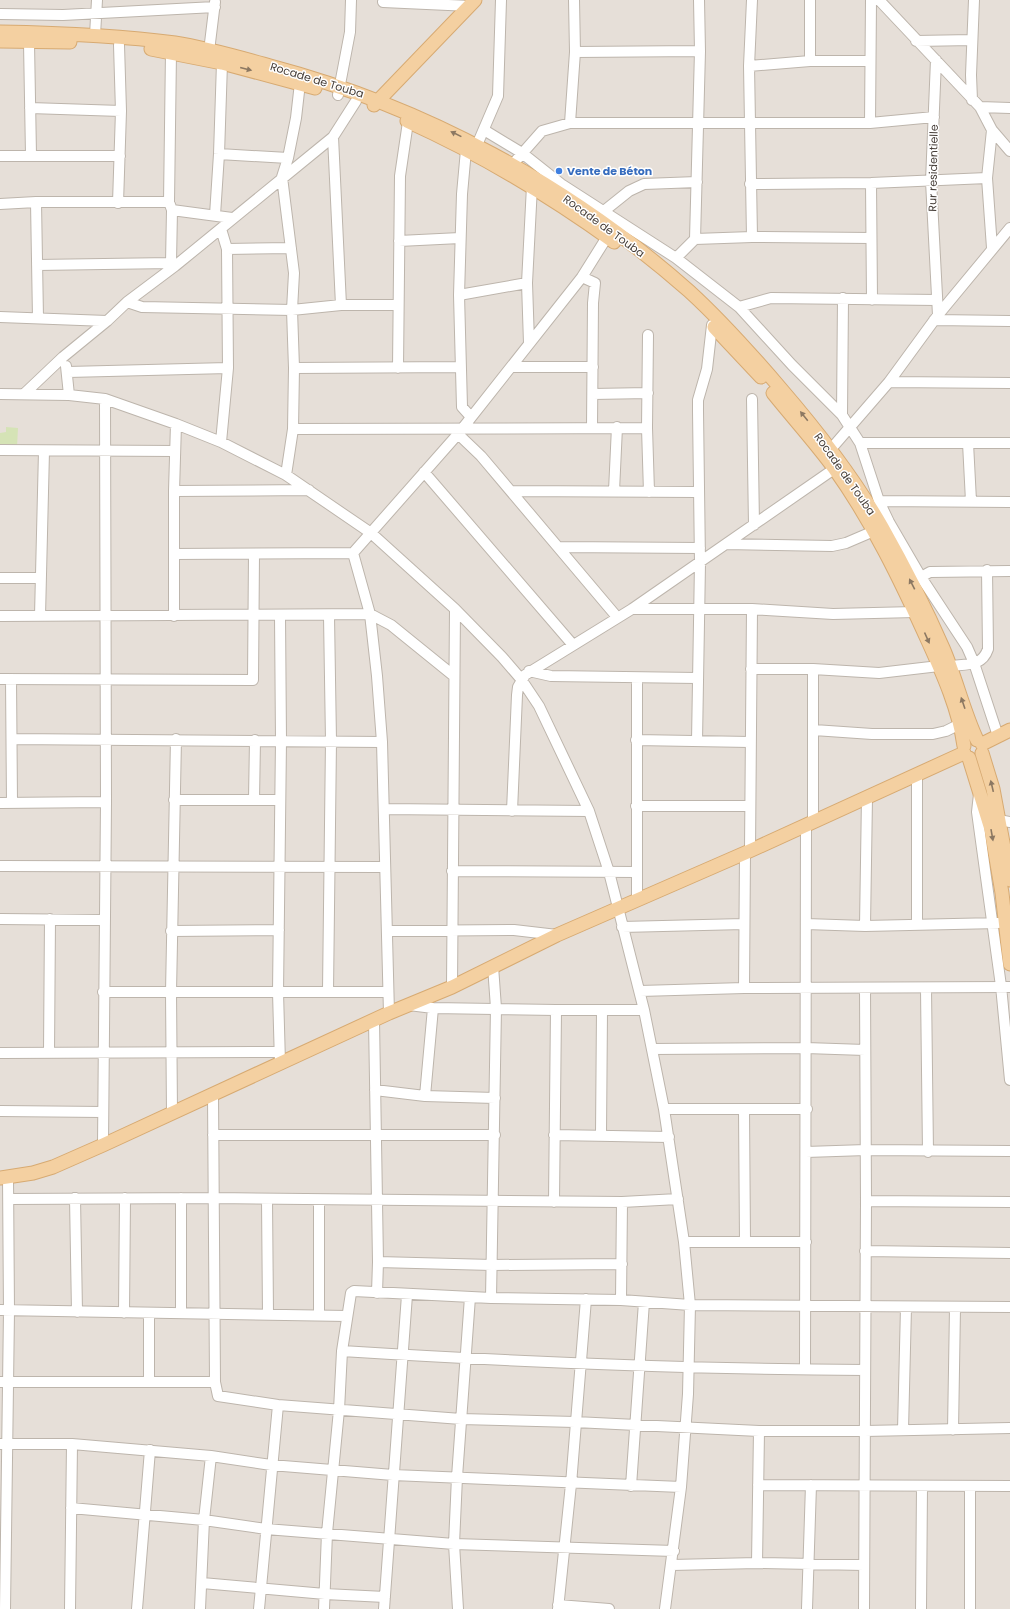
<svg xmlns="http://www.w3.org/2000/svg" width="1010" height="1609" viewBox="0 0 1010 1609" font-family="Poppins,sans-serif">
	<rect width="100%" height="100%" fill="#f3eee9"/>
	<path fill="#e6dfd8" d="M0,0H1010V1609H0Z"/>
	<path fill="#d5e3b6" d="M6,427L18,428L17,447L0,448V433L6,432Z"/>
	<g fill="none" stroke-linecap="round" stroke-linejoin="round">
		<g stroke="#bdb5ac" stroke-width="12">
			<path id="minor" d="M810,0V61
				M879,0L980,107L992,130L1010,151
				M383,2L470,6
				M0,14L63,15L215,7
				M95,35L97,0
				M916,41L972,40
				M29,43L31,155
				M209,51L215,2
				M575,52L700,51
				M936,60L931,181L938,315
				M749,66L810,61H869
				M338,95L350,32L351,0
				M972,100L971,75L974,0
				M980,107L1010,108
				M30,108L121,111
				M570,123L575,52L574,0
				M870,123L871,0
				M484,130L522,153L561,184L676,258L739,307L792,365L842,415L860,443L879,501L889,522L921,577L967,647L974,663L998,736
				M333,137L341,305
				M477,145L498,96L501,0
				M466,150L462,194L459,295L462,407L471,417
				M219,154L288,158
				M0,156H120
				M512,165L542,131L570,123H870L934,117
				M871,183L872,300
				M750,184L871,183L987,178
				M36,202L38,318
				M118,203L121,111L119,45
				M0,204L36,202H169
				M172,210L232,218
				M604,211L629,191L644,184L697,182
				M215,215L219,154L222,63
				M221,229L227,249L228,368L221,442
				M752,237L749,66L752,0
				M695,239L700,51L699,0
				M399,241L460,238
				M992,248L987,178L992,130
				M227,249L291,248
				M676,258L695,239L752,237L871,238
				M171,263L172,210L169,202L171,52
				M37,265L171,263L175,266
				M582,277L607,237
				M459,295L527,283
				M127,302L142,307L292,310L341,305H398
				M739,307L771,298L937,300
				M0,317L107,321
				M934,320L1010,321
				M648,335L647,428L649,492
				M529,343L527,283L532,186
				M66,366L69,395
				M512,367H593
				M294,368L461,367
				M398,368L400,176L408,122
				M68,372L228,368
				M889,382L1010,383
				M0,394L69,395L105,399L176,424L221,442L286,475L371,533L455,609L502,657L521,679L539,706L589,811L609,872L644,1010L664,1109L684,1242L690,1305L688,1394L681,1487L665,1609
				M24,394L63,357L107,321L127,302L175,266L333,137L356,101
				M593,394L648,393
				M752,399L754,525
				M842,415L843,298
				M293,429L647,428
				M458,434L481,456L617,617
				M860,443H1010
				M968,443L971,501
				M831,449L889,382L938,315L1010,228
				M0,450L175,451
				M424,472L573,645
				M286,475L293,429L294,368L292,310L294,273L282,177L288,158L296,118L300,83
				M174,491L309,490
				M511,491L698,492
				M614,491L617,427
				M879,501L1010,502
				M726,544L832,546L846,543L874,531
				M558,547L700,548
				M174,554L353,553
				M921,577L930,572L1010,571
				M0,578H41
				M632,609H752L833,614L915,612
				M0,616L370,614L391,625L454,676
				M40,616L44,451
				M174,616V491L176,424
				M280,616L281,741L278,992L280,1063
				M950,666C966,664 982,667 988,649L987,570
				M751,669H813L879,673L939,666
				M529,671L551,676L697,678
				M637,678V899
				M0,679L253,680L254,554
				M11,679L12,803
				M814,730L872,734H933L946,731L960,724
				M12,739L382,742
				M636,740L750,742
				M697,741L700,563L698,411V400L707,369L712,325
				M979,794L977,812L1001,986L1010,1080
				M174,800H280
				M254,800L255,740
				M0,803L106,802
				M636,806H750
				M384,809L589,811
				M512,811L517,695L518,687L525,675L632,609L834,469
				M999,820L1010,822
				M813,821V669
				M750,850L752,609
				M0,866L385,867
				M452,871L637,872
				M0,919L104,920
				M806,924L865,926L998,923
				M917,925V774
				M865,926L867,797
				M622,927L744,924
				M171,931L279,930
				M387,931L514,930L557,935
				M452,987L455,609
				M744,988L745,853
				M926,989L928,1152
				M328,991L331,741L329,616
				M640,991L744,988L1010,987
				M103,992H388
				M409,1005L433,1008L556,1010H644
				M389,1013L382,742L377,676L370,614L353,553L458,434L582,277L595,283L593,303L592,427
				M374,1020L378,1262L377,1293
				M652,1049L806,1048L865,1050
				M0,1053L279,1052
				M49,1053L50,919
				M375,1090L425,1096L495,1098
				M213,1095L215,1382L218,1396L278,1405L461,1419L575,1422L759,1431H865L1010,1428
				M425,1096L433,1008
				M664,1109H807
				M744,1110L745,1242
				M0,1111L103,1112
				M172,1113L171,992L176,739
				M213,1135H495
				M554,1135L669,1137
				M601,1135L602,1011
				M103,1145L106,802L105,399
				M806,1152L866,1150L1010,1151
				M75,1198L77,1312
				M9,1199L213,1198L622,1202L678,1199
				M267,1199L268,1314
				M319,1200V1315
				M866,1201L1010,1202
				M554,1202L556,1010
				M684,1242H806
				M865,1251L1010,1253
				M378,1262L492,1265L622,1264
				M491,1298L496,1008L493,966
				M621,1300L622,1202
				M0,1310L347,1316
				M124,1313L125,1198
				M149,1313V1381
				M181,1313V1198
				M342,1351C516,1362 690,1369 865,1370
				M805,1369L806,825
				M0,1382H215
				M903,1430L906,1307
				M953,1430L955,1308
				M0,1444H72L211,1456L271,1465L393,1475L681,1487
				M758,1485L1010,1486
				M631,1486L644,1302
				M970,1486V1609
				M71,1508L204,1520L266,1529L454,1544L674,1551
				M757,1563L759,1431
				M672,1565L757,1563L864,1565
				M202,1583L325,1594L385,1597
				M558,1605L609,1609
				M5,1609L9,1311L8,1177
				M70,1609L72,1444
				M137,1609L150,1450
				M200,1609L204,1520L211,1456
				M259,1609L278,1405
				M324,1609L327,1533L339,1410L342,1351L351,1293L354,1291L491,1298L621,1300L690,1305L1010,1307
				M384,1609L407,1295
				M458,1609L454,1544L457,1477L470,1297
				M558,1609L571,1484L586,1299
				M807,1609L811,1485
				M864,1609L866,1201L865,988
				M921,1609L922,1487"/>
		</g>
		<g stroke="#d7aa72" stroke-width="15">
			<path id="major" d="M0,32C58,33 117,35 175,43C207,48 238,57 270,66C425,107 569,185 689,291C723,322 753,356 782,390C819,433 854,478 882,527C904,566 925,607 943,648C956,678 963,710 977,740
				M0,41L70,42
				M151,49L222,63L315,88
				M374,105L475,0
				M407,121C480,154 549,195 614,242
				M714,327L761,377
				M773,393C793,418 815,442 834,468C872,521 901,581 928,641C943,674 959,710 964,746
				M982,744L1010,730
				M982,753L993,789L1010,880
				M969,758L991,829L1002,893L1010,964
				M0,1178L33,1173L53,1167L103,1145L389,1013L452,987L557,935L745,853L964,753"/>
		</g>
		<use href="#minor" stroke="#fff" stroke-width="10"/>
		<use href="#major" stroke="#f4d0a1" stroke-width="13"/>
	</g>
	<defs><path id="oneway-solid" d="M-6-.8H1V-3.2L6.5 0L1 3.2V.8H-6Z"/></defs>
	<g fill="#8c7862">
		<use href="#oneway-solid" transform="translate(246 69) rotate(14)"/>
		<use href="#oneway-solid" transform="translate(456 134) rotate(-154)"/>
		<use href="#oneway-solid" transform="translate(804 416) rotate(-129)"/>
		<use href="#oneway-solid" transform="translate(912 584) rotate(-117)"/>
		<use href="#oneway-solid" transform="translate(927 638) rotate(66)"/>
		<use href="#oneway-solid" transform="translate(963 703) rotate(-109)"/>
		<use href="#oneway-solid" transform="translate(992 786) rotate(-103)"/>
		<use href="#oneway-solid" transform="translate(992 835) rotate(80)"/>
	</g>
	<circle fill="#3f7fe0" stroke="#fff" stroke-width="1.5" cx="559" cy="171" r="4"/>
	<g text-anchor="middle" stroke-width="3" stroke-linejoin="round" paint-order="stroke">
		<g font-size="11" fill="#463e38" stroke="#fff">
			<text transform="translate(317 80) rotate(17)" y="4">Rocade de Touba</text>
			<text transform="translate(933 168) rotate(-89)" y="4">Rur residentielle</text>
			<text transform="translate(604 226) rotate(36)" y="4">Rocade de Touba</text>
			<text transform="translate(845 474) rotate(55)" y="4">Rocade de Touba</text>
		</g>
		<g font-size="11" font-weight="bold" fill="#366cbe" stroke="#fff" text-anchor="start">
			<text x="567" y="175">Vente de Béton</text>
		</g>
	</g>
</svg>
